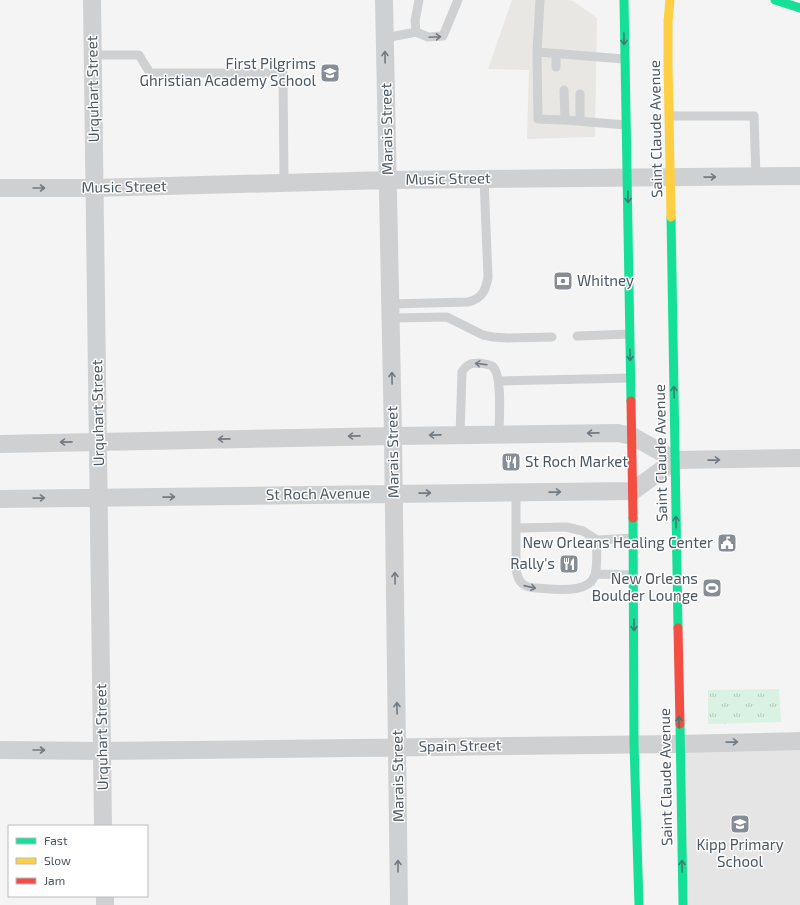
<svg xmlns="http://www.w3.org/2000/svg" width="800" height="905" viewBox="0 0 800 905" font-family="'Exo 2',sans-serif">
	<defs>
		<pattern id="park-tufts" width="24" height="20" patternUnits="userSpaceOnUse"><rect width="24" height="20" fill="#d9f2e3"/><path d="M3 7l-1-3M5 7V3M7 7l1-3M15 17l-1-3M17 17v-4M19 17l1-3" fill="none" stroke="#b2c7bb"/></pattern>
	</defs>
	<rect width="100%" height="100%" fill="#f4f4f4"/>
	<path fill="#e8e7e3" d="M512,0H568L573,1L597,18L595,137L527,139L529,70L488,69Z"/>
	<path fill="#e6e5e6" d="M800,741V905H683L679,744Z"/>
	<path fill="url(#park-tufts)" d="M779,689L781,722L708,724V690Z"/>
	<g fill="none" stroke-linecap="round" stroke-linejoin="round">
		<path stroke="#ced0d2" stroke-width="9" d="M419,0L415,21L416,32L428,37L443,36L458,0
			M540,0L537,52L624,59
			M385,38L416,32
			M537,52L538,119L565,120
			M556,54V67
			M92,55H139L150,73H283L284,182
			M564,90L565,120L626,125
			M670,116H754L756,177
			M580,121V94
			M390,304L468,302C482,299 486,290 488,277L484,179
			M391,318L447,317L483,335L493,337L508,338L552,337
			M577,336L630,334
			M499,381L631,378
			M460,435L462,372C467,364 471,363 480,363C483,364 489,364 492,366C503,374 499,421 499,434
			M516,492V569C518,582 523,588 537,588C553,589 590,595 595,574C598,564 596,551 597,540
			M516,528L566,527L583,531L597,540L633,538
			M595,574L633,575"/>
		<path stroke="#ced0d2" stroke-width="18" d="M92,0L103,826
			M384,0L393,436L399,905
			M0,188H94L388,180L800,176
			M0,444L393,436L618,433L632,436L675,460L800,458
			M0,499L633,491L675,460
			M0,750L102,751L679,744L800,741
			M105,896V905"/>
		<path stroke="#16e098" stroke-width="9" d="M624,0L631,401
			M775,0L800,8
			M671,217L678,628
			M633,518L634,744L639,905
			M680,724L683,905"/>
		<path stroke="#ffcf43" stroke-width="9" d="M670,0L668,21V65L671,217"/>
		<path stroke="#f24e42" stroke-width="9" d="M631,401L633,518
			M678,628L680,724"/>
	</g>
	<defs><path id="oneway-shaft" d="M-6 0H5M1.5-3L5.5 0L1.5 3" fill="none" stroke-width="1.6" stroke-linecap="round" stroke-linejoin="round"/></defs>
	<g stroke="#727b83">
		<use href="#oneway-shaft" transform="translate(435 37) rotate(-3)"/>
		<use href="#oneway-shaft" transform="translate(385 57) rotate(-91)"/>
		<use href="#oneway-shaft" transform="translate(710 177) rotate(-1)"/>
		<use href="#oneway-shaft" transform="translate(39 188)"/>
		<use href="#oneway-shaft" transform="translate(481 364) rotate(-173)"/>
		<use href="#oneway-shaft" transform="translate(392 378) rotate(-91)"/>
		<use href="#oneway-shaft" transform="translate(593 433) rotate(179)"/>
		<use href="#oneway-shaft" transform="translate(435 435) rotate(179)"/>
		<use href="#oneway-shaft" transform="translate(354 436) rotate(179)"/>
		<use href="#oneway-shaft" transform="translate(224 439) rotate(179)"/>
		<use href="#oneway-shaft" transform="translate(66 442) rotate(179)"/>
		<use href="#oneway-shaft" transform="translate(714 460) rotate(-1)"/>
		<use href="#oneway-shaft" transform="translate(555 492) rotate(-1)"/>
		<use href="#oneway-shaft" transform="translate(425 493) rotate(-1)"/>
		<use href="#oneway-shaft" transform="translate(169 497) rotate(-1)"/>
		<use href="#oneway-shaft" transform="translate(39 498) rotate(-1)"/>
		<use href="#oneway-shaft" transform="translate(395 578) rotate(-91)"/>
		<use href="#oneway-shaft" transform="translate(530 587) rotate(13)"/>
		<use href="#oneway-shaft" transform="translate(397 708) rotate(-91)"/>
		<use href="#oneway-shaft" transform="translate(732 742) rotate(-1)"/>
		<use href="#oneway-shaft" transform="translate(39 750)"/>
		<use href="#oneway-shaft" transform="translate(398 866) rotate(-90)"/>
	</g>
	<g stroke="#3a7f72">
		<use href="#oneway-shaft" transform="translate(624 39) rotate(89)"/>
		<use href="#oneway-shaft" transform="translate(628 197) rotate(89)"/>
		<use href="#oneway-shaft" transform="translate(630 355) rotate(89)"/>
		<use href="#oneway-shaft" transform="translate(674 392) rotate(-91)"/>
		<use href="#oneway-shaft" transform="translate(676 522) rotate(-91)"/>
		<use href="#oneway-shaft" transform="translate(634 625) rotate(90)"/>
		<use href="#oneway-shaft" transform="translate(679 722) rotate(-91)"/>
		<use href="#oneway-shaft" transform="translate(682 866) rotate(-91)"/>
	</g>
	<defs>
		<g id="school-square" transform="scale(1)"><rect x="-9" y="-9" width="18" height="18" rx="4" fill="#868d94" stroke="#fff"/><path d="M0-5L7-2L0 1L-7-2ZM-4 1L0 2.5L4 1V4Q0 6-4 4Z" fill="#fff"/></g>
		<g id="bank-square" transform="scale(1)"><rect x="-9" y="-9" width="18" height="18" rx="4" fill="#868d94" stroke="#fff"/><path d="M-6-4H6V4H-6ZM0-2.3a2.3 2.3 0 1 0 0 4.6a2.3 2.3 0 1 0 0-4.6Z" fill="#fff"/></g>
		<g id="restaurant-square" transform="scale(1)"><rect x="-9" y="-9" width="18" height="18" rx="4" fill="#868d94" stroke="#fff"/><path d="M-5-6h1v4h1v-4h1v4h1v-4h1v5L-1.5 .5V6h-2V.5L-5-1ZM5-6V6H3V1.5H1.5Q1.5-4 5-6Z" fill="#fff"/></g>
		<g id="civic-square" transform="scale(1)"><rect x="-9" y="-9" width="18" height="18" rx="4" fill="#868d94" stroke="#fff"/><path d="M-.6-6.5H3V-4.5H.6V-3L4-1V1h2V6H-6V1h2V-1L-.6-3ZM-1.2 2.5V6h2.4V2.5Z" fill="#fff"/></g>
		<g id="stadium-square" transform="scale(1)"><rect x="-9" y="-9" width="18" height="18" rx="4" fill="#868d94" stroke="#fff"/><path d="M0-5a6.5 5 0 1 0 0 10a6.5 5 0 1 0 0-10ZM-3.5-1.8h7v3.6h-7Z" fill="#fff"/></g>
	</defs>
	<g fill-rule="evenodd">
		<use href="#school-square" x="330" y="73"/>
		<use href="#bank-square" x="563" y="281"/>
		<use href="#restaurant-square" x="511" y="462"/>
		<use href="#civic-square" x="727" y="543"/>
		<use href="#restaurant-square" x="569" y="564"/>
		<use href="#stadium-square" x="712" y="588"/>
		<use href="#school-square" x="740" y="824"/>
	</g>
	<g text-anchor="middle" stroke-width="3" stroke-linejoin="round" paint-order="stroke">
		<g font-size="15" fill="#4a5661" stroke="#fff" text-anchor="end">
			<text x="316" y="69">First Pilgrims<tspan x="316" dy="17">Ghristian Academy School</tspan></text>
			<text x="577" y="286" text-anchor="start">Whitney</text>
			<text x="525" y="467" text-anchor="start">St Roch Market</text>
			<text x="713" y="548">New Orleans Healing Center</text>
			<text x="555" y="569">Rally's</text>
			<text x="698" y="584">New Orleans<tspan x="698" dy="17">Boulder Lounge</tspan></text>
			<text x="740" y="850" text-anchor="middle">Kipp Primary<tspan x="740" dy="17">School</tspan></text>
		</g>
		<g font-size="15" fill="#4a5661" stroke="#fff">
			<text transform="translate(93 89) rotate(-91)" y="5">Urquhart Street</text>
			<text transform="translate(387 129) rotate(-91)" y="5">Marais Street</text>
			<text transform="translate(656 129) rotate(-91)" y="5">Saint Claude Avenue</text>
			<text transform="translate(448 179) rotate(-1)" y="5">Music Street</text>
			<text transform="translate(124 187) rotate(-1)" y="5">Music Street</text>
			<text transform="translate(98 413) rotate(-91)" y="5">Urquhart Street</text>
			<text transform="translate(393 452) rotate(-91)" y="5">Marais Street</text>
			<text transform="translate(661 453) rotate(-91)" y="5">Saint Claude Avenue</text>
			<text transform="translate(318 494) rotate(-1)" y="5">St Roch Avenue</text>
			<text transform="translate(102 737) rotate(-91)" y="5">Urquhart Street</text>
			<text transform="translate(460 746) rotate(-1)" y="5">Spain Street</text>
			<text transform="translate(398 776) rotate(-91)" y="5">Marais Street</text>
			<text transform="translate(666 777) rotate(-91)" y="5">Saint Claude Avenue</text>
		</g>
	</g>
	<rect x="8" y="825" width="140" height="72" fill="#ffffff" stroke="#b7bbc0"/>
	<rect x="16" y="838" width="20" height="6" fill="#16e098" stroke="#b7bbc0"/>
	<text x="44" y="845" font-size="12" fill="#4a5661">Fast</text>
	<rect x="16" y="858" width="20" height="6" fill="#ffcf43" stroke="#b7bbc0"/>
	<text x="44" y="865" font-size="12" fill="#4a5661">Slow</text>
	<rect x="16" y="878" width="20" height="6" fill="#f24e42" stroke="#b7bbc0"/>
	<text x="44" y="885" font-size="12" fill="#4a5661">Jam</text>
</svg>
